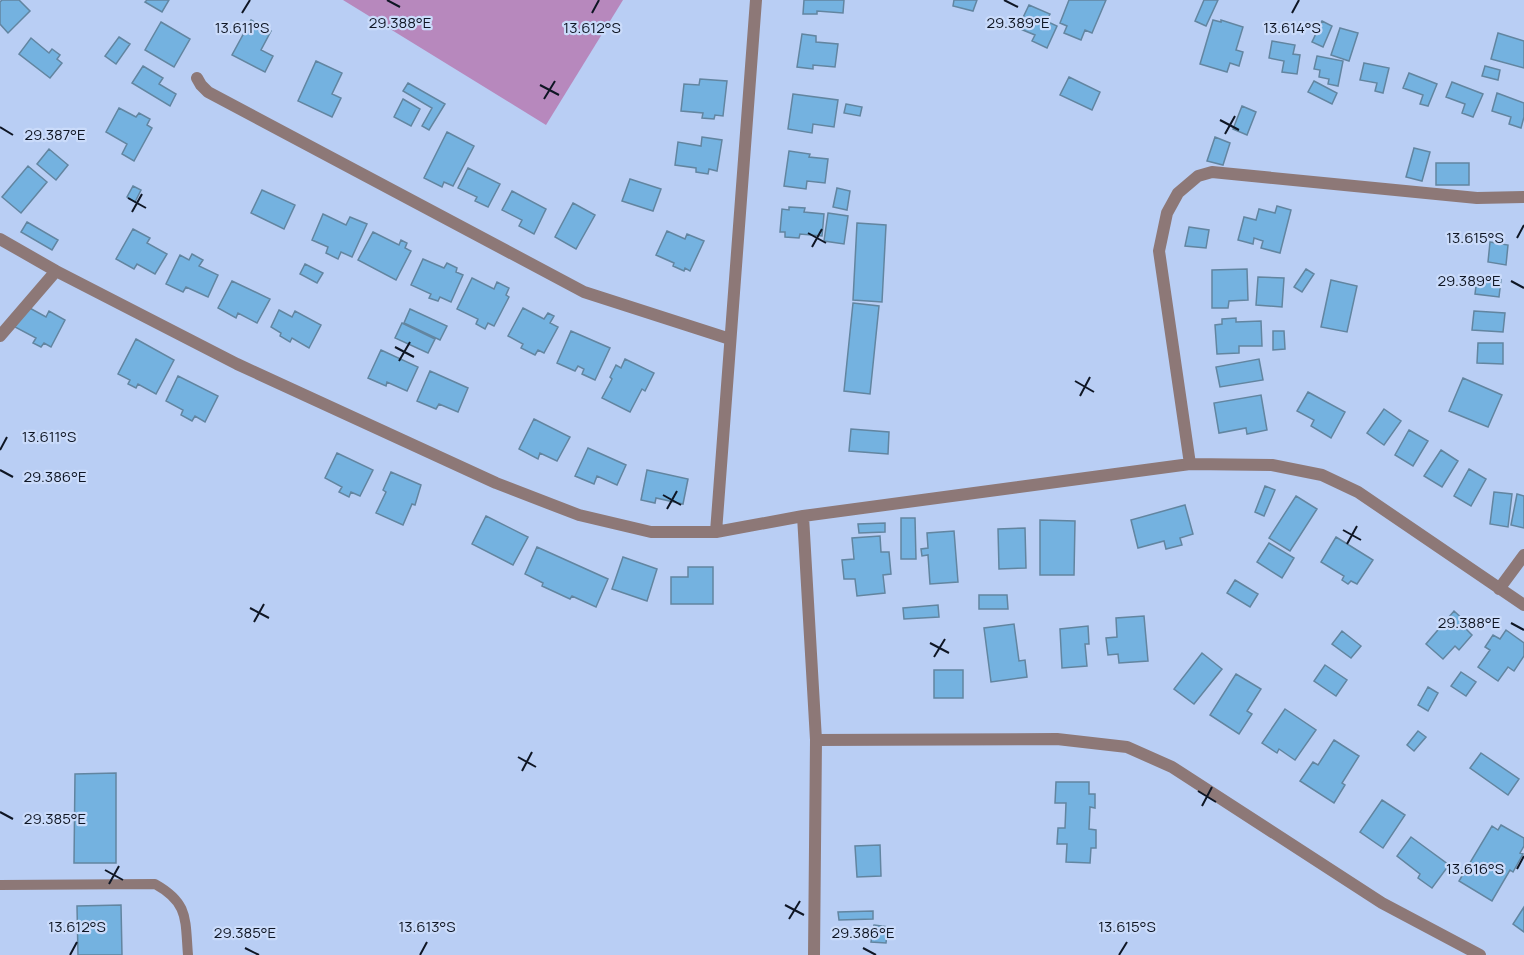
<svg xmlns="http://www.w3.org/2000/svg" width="1524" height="955" viewBox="0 0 1524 955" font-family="Manrope,sans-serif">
	<rect width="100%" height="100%" fill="#b9cef4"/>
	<path fill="#b788bd" d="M343,0H623L546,125Z"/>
	<path fill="#74b2e0" stroke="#6285a0" stroke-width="1.5" d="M2,0H19L30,11L8,33L0,24V2Z
		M147,0H169L162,12L145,2Z
		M804,0H844L843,13L817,11V14H803Z
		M954,0H977L973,11L953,6Z
		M1069,0H1106L1092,33L1085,30L1081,40L1064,33L1067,26L1060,23Z
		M1204,0H1218L1206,26L1195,21Z
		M1029,5L1050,14L1046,21L1057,26L1047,48L1032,41L1035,35L1018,28Z
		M251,20L271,31L261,50L273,56L265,72L232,55Z
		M1213,20L1221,22V20L1243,27L1236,50L1243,52L1239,66L1230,63L1227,72L1200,64Z
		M1322,21L1332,26L1323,47L1312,42Z
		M161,22L190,39L174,67L145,50Z
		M1340,28L1358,33L1349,61L1331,55Z
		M1498,33L1524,41V68L1491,59Z
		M802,34L816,36V42L838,44L835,67L813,65V69L797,67Z
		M119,37L130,44L116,64L105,56Z
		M31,38L49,53L52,49L60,55L57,59L62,63L50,78L19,54Z
		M1272,41L1295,45L1293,54L1300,55L1297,74L1282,72L1284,61L1269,58Z
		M1317,56L1343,61L1338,86L1328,84L1329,79L1319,77L1320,70L1314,69Z
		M316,61L342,73L332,94L341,98L332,117L298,101Z
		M1364,63L1389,68L1383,93L1375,91L1377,83L1360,80Z
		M143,66L163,78L159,84L176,94L170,106L132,83Z
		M1485,66L1500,70L1498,80L1482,76Z
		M1409,73L1437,84L1428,106L1420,104L1423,95L1403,88Z
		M1069,77L1100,92L1092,110L1060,95Z
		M700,79L727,81L723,116L715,115L714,119L702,118L703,113L681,111L684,84L699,85Z
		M1314,81L1337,93L1332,104L1308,92Z
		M1452,82L1483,94L1473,117L1462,113L1465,104L1446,97Z
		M408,83L445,104L429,130L422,126L432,108L403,91Z
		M1497,93L1524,103V117L1521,128L1509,124L1511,117L1492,111Z
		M793,94L838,100L834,127L813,124L812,133L788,129Z
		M403,99L420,109L411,126L394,117Z
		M846,104L862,107L860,116L844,113Z
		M1242,106L1256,112L1247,135L1233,129Z
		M119,108L136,117L139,113L150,119L147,125L152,128L134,161L122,154L127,144L106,132Z
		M447,132L474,146L453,186L444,182L442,187L424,178Z
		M702,137L722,140L717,171L709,169L708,174L696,172V168L675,165L678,142L701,146Z
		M1215,137L1230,143L1223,165L1207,161Z
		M1414,148L1430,152L1422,181L1406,177Z
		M49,149L68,165L56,180L37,164Z
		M789,151L810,154L809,157L828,159L825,183L807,181L806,189L784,186Z
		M1436,163H1469V185H1436Z
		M28,166L47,182L21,213L2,197Z
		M468,168L500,184L488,207L475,201L477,197L458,188Z
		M630,179L661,189L653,211L622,201Z
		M133,186L141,190L135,202L127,197Z
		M837,188L850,191L847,210L833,207Z
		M262,190L295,205L284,229L251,213Z
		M512,191L546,209L534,234L519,226L522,220L502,210Z
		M573,203L595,215L576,249L555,237Z
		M1277,206L1291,210L1280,253L1261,248L1263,241L1254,238L1253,244L1238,240L1244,217L1256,220L1259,209L1275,213Z
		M789,207L805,208L804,212L824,214L822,236L800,234L799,238L785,237V232H780L782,209L789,210Z
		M828,213L848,216L844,244L824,241Z
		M323,214L346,225L350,217L367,224L352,257L341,252L338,259L326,253L328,247L312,240Z
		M27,222L58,240L52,250L21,232Z
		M857,223L886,225L882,302L853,300Z
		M1189,227L1209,230L1206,248L1185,246Z
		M133,229L150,238L147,243L167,254L155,274L137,264L134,269L116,259Z
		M667,231L685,239L687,234L704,241L690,271L685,268L684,271L673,266L674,263L656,255Z
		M373,232L399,245L401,240L407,243L405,248L411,251L396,280L358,260Z
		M1490,242L1508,245L1506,265L1488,262Z
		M192,254L203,260L199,266L218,275L208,297L186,287L183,292L166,284L180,255L189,260Z
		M423,259L444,268L447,263L457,268L456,272L463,275L451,302L440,297L438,301L429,298L431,294L411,285Z
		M305,264L323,273L317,283L300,274Z
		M1247,269L1248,300L1229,301L1228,308H1212V270Z
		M1306,269L1314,274L1302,292L1294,287Z
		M1258,277L1284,278L1282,307L1256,305Z
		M472,278L494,289L497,282L509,288L506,295L509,297L494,326L488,323L485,329L476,324L478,319L457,309Z
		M1477,278L1501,280L1499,297L1475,294Z
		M1331,280L1357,286L1347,332L1321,327Z
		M232,281L270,299L257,323L238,313L236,318L218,308Z
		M853,303L879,306L870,394L844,391Z
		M26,306L46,317L49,311L65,320L51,347L44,343L41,347L33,343L36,338L15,327Z
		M523,308L544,319L548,313L554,316L550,323L558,327L544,353L538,350L535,355L521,348L523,344L508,336Z
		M410,309L447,326L440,340L404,323Z
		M279,310L292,317L295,311L321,325L309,348L292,338L290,342L280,336L281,333L271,327Z
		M1474,311L1505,313L1503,332L1472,330Z
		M1236,318V322L1261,321L1262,346H1239V353L1217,354L1215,325L1222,324V319Z
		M402,323L435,339L428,353L395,338Z
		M571,331L610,348L595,380L582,374L584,369L578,366L575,371L557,363Z
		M1273,331H1284L1285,349L1273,350Z
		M136,339L174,360L156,394L138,384L136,388L128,384L130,380L118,374Z
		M1478,343H1503V364L1477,363Z
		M381,350L418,367L407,391L387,382L386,386L368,378Z
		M625,359L654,373L645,391L642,389L630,412L602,398L612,379L610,377L616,365L621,368Z
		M1259,359L1263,380L1220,387L1216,367Z
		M430,371L468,388L458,412L439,404L436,409L417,401Z
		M178,376L218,396L205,422L195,416L192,421L181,415L183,410L166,401Z
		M1463,378L1502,395L1488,427L1449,411Z
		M1308,392L1345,412L1331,438L1311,426L1314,420L1297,411Z
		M1261,395L1267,430L1247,434L1246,428L1219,433L1214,403Z
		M1384,409L1401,421L1384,445L1367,433Z
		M534,419L570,437L557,461L540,453L538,459L519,449Z
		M851,429L889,432L888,454L849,451Z
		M1409,430L1428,441L1413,466L1395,455Z
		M588,448L626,465L617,485L597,476L594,484L575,476Z
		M1441,450L1458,461L1442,487L1424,476Z
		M337,453L373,470L360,496L351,492L349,497L339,492L342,487L325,478Z
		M1469,469L1486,479L1471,506L1454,496Z
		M647,470L688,479L683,504L656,498L655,503L641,500Z
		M391,472L421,485L415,505L412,504L403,525L376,513L386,492L383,490Z
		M1265,486L1275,490L1264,516L1255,512Z
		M1494,492L1512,494L1508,527L1490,524Z
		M1517,494L1524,496V528L1511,525Z
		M1296,496L1317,509L1290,551L1269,538Z
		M1185,505L1193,534L1180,538L1182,545L1166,549L1164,541L1138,548L1131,520Z
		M486,516L528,537L513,565L472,544Z
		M901,518H915L916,559H901Z
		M1040,520L1075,521L1074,575H1040Z
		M885,523V532L859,533L858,524Z
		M1025,528L1026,568L999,569L998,529Z
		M954,531L958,582L930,584L928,555L922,556L921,549L928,548L927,533Z
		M880,536L881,552H889L891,574L883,575L885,593L857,596L855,579H844L842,560L854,559L852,538Z
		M1336,537L1373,560L1357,584L1351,581L1348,584L1342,580L1344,576L1321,562Z
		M1269,543L1294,558L1282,578L1257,562Z
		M537,547L608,579L596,607L572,596L570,599L542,586L543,583L525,574Z
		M623,557L657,569L647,601L612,589Z
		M688,567H713V604H671V577H688Z
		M1235,580L1258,594L1250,607L1227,593Z
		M979,595H1007L1008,609H979Z
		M938,605L939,617L904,619L903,608Z
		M1454,611L1465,621L1462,625L1472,635L1459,650L1455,646L1443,659L1426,644Z
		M1144,616L1148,661L1119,663L1118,654L1108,655L1106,638L1117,637L1116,618Z
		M1014,624L1019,661L1025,660L1027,677L991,682L984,628Z
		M1088,626L1089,644H1085L1087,666L1062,668L1060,629Z
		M1506,630L1524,643V656L1514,671L1508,667L1498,681L1478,667L1490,650L1485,647L1493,635L1500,639Z
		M1342,631L1361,646L1351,658L1332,644Z
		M1202,653L1222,669L1194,704L1174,689Z
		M1325,665L1347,680L1336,696L1314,681Z
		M934,670H963V698H934Z
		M1461,672L1476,682L1466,696L1451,686Z
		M1236,674L1261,689L1247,711L1252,714L1239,734L1210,715Z
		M1428,687L1438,693L1428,711L1418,705Z
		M1285,709L1316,730L1295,760L1279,749L1277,753L1262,743Z
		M1418,731L1426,737L1414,751L1407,745Z
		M1334,740L1359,756L1342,783L1345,785L1334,803L1300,781L1313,762L1318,765Z
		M1481,753L1519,779L1508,795L1470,768Z
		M116,773V863H74L75,774Z
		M1056,782H1089V794H1095V808L1090,807L1089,829L1096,830V848H1091L1090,863L1066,862L1067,844H1057L1058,828H1065L1066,803H1055Z
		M1382,800L1405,815L1383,848L1360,832Z
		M1501,825L1524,838V846L1520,853L1523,854L1513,872L1510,870L1492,901L1459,881L1492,826L1498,830Z
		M1411,837L1449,865L1432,888L1418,878L1420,874L1397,856Z
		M880,845L881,876L857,877L855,846Z
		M121,905L122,955H78L77,906Z
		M1524,907V932L1513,924Z
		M873,911V919L839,920L838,912Z
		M874,925L888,927L886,943L871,942Z"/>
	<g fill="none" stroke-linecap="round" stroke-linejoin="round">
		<path stroke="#8d7877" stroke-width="10" d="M0,885L155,884C189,903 185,919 188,955"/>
		<path stroke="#8d7877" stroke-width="12" d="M197,78L201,85L208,92L584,292L730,339
			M0,239L56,271L237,364L496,483L579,515L651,532H716L803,516L1190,464L1272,465L1322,475L1358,492L1524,605
			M0,336L56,271
			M1190,464L1159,251L1167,213L1178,193L1198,176L1212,172L1477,198L1524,197
			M803,516L816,740L814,955
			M716,532L756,0
			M1499,589L1524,555
			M816,740L1057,739L1127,747L1172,767L1382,903L1480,955"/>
	</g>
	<path fill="none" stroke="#0f1624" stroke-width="2" d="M387,0L400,7M1004,0L1018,7M242,13L250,0M592,13L599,0M1292,13L1299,0M540,85L559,95M544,99L555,81M1220,120L1239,130M0,127L13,135M1225,134L1235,116M128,198L146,208M132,212L142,194M808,233L826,243M1517,238L1524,225M812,247L822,229M1511,281L1524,288M395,347L414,357M399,361L410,342M1075,381L1094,392M1080,396L1090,377M0,450L7,437M0,470L13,477M663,495L681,505M667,509L677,491M1343,530L1361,540M1347,544L1357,526M250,608L269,618M254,622L264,604M1511,623L1524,630M930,643L949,653M934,657L945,639M518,757L536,767M522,771L532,752M1198,791L1216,802M1202,806L1212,787M0,812L13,819M1517,869L1524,856M105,870L123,880M109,884L119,866M785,905L804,915M789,919L800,901M245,948L259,955M863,948L876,955M70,955L77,942M420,955L427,942M1119,955L1127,942"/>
	<g font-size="15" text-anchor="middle" fill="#0f1624" stroke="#cadbfa" stroke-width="4.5" stroke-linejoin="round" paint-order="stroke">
		<text x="400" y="28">29.388°E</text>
		<text x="1018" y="28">29.389°E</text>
		<text x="1292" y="33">13.614°S</text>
		<text x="242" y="33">13.611°S</text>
		<text x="592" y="33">13.612°S</text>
		<text x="55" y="140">29.387°E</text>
		<text x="1475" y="243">13.615°S</text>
		<text x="1469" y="286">29.389°E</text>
		<text x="49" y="442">13.611°S</text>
		<text x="55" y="482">29.386°E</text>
		<text x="1469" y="628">29.388°E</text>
		<text x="55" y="824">29.385°E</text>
		<text x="1475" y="874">13.616°S</text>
		<text x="77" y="932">13.612°S</text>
		<text x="427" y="932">13.613°S</text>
		<text x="1127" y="932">13.615°S</text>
		<text x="245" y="938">29.385°E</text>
		<text x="863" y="938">29.386°E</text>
	</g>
</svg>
